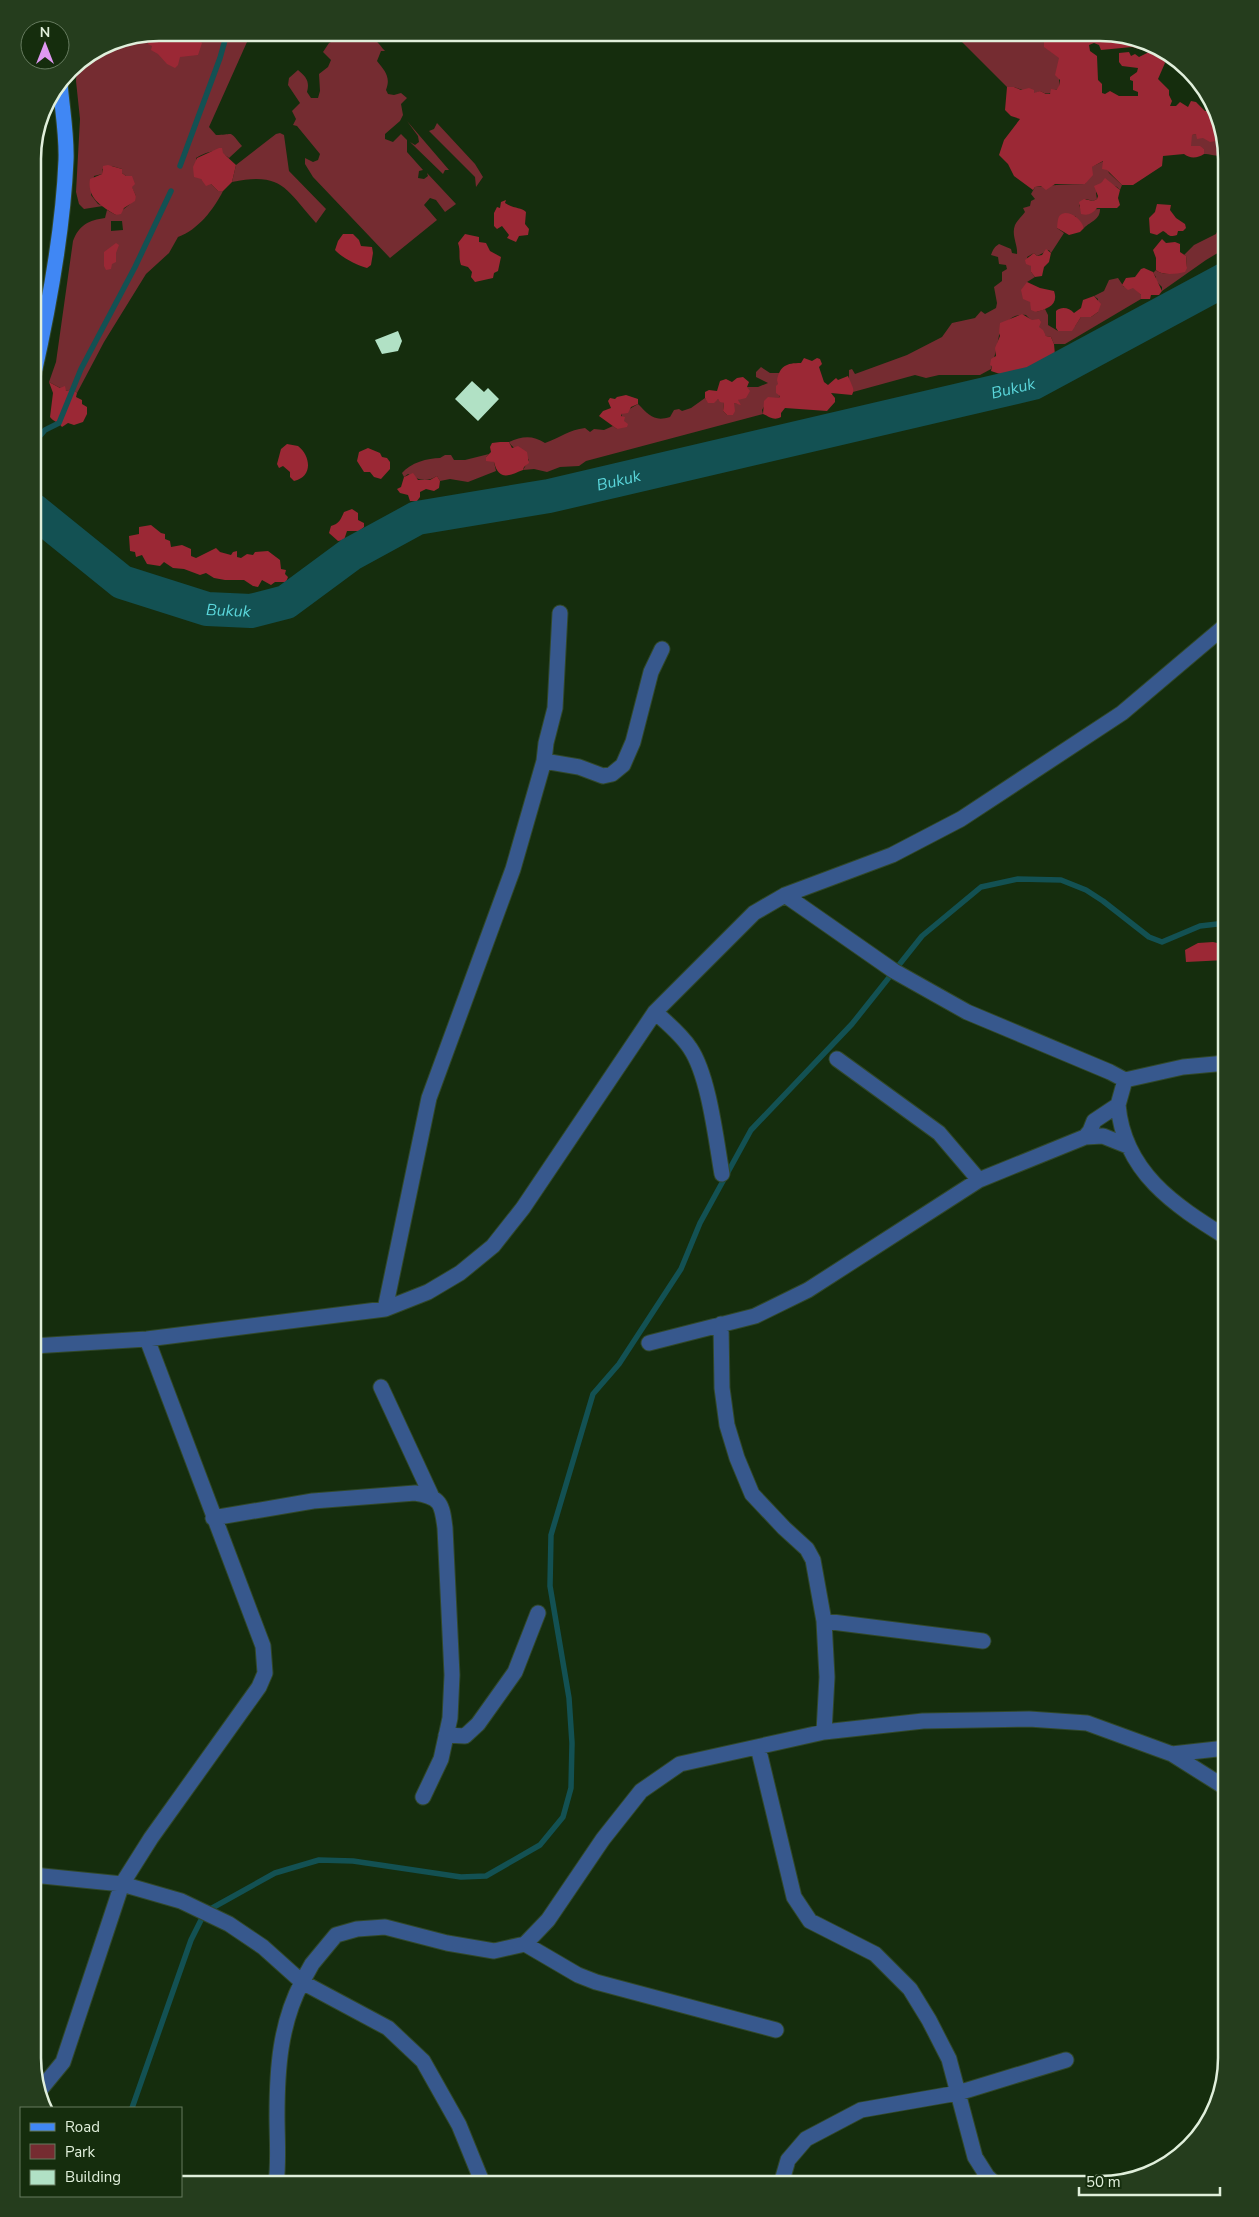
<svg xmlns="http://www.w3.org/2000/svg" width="1259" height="2217" viewBox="0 0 1259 2217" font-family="'Nunito Sans',sans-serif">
	<rect width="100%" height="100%" fill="#152d0d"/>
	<path fill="#752c31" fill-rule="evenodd" d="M159,33H251L209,127L216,135C235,135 228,129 242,146L229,158C216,148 209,151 196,158L201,179L211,184L218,191H223C214,209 198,230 178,237L169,253L146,274L104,342L77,393L73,389L66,391L49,382L56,362L73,241C79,225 89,220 105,218L107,210L116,215L129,205L136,196L126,176L122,173V169L112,166L102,169V174L94,176L91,195L98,204L103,206L84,209L79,204L76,192L80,119L76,81L77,65L90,56L108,54L116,47L117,41ZM111,221H122L123,230L111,231Z
		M350,33L360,38C371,31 378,43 385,51H381L377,61C385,71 391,77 386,90L388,94L394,95L401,93L407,98L401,104L403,115L400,121L385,134V139L393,142L401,134L407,140V152L423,170L419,171L418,178L424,179L428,176L427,173L456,204L445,212L436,200L430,198L424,205L437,220L390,258L313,177L305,164V158L313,162L318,160L320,154L297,126L293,125L296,119L292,111L300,103L288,85L289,78L298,70C306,77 310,81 307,92L311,98H318L320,91L319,74L328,67L331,60L323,52L329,43Z
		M953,33H1044L1049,38V50L1059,57V87C1052,93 1049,96 1040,91L1034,94L1014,87H1007Z
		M407,121L449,170H445L443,174L410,142L415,145L419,142L418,136Z
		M437,123L475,164L483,177L476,187L475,177L429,131L434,129Z
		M280,133L284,135L289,171L326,209L316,223C285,188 282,172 232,182L236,165L276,134Z
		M1196,134L1216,141L1218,137L1222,141L1225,152L1222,157C1218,156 1209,154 1204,154V149L1191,146V135Z
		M1104,161L1109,173L1122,185L1120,190L1117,187L1103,181L1096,193L1097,199L1093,201L1086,199L1079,205L1081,210L1100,209C1100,220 1091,221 1084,228L1075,216L1057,228L1064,233L1051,253L1049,250L1037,256L1034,253L1027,257L1031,266V272L1035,277L1027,282L1030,302L1036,312L1045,309L1048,315V325L1058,331L1075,326L1081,317H1091L1098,312V299L1094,296L1104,291L1109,280L1118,278L1124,287H1133L1141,295V299L1065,344H1054L1051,337L1046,336L1026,315C1014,313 1006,321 1000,330C998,342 995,356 991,369L980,375H939L926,378L915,375L853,392L854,390L849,382V370L852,369L855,374L907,355L942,337L952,323L975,318L981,311L985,314L996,308L997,303L994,287L1002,281V272L1007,269L1006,265L999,264L998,257L991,255C993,250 994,247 999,244L1011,249L1012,253L1017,254C1018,245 1011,235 1015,225C1016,222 1022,216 1025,212L1023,208L1030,206L1031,201L1035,199L1031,194L1035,187C1052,185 1068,184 1085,184L1091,167Z
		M1226,212V248L1206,260L1162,291V287L1155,280L1156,277L1153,273L1156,270C1165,278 1177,271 1187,267L1186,256L1184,255L1194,245L1216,234Z
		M761,367L770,373H780C779,381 781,393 779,399L767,401L762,410L763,414L586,461L579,466L560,467L547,472L534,469L523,470L529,460C525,451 513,450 509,442C522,436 533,435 545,443C561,437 569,430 585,428L590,432L594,429L604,430L613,426L617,429L624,421L621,414L638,404C649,415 654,422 670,417L674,410L679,409L682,411L691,408L705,398L709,403L718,399L724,403L723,411L727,415H733L734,403L740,404L737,400L746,396L747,387H758L768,383L756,377V372Z
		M489,454L486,457L494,462L496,471L468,482L450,479L440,481L437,476C426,483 418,480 408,474L404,477L402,473C410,463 428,458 440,458L445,455H451L454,460H465Z"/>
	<path fill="#9b2835" d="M159,33H193L202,43L198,55L180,57L178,65L175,68L167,64L158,54L151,50L152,46L148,44L149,34Z
		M1044,33H1109L1151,47L1146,51L1132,47L1101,50L1099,45L1094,43L1089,45L1090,51L1097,56L1098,80L1102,84V93L1105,94L1110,91L1119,96H1138V92L1133,90V81L1130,80V77L1137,72L1138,68L1122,66L1119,62V53L1129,52L1131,56L1135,54L1139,57L1149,52L1162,55L1165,63L1158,79L1169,90V95L1172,101L1170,106H1176L1180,102L1188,107L1191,101L1196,102L1205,111H1211L1215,118L1212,123L1217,124L1219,129L1216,141L1210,142L1203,138L1197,139L1196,134L1192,135L1191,146H1200L1204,149V154C1198,158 1190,159 1184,154L1163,156L1162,166L1133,185H1122L1107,170L1102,169L1103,161L1092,167L1093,175L1085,184H1055L1046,190L1041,186L1035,187L1033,190L1014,176L1008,164L999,155L1004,140L1020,119L1011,116L1005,110L1007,87H1014L1021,90L1029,88L1034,90V93L1040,91L1046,94H1050L1051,89L1056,90L1059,86L1060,80L1055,75L1059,58L1044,47V42L1049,38Z
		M117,41L114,51L90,56L111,42Z
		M219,148H222L223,153L236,165L232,182L223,191H218L211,184L206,186L201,179L194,177L193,167L197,158Z
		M108,165L122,169V173L126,176H132L135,184L132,187L136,196L135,201L124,208L121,214L116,215C101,206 87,198 90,179L102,174L103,166Z
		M1105,178L1120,190L1118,198L1120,205L1117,208H1097C1092,214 1088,216 1081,214L1079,202L1084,199L1093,201L1097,199L1098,196L1094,186L1101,183Z
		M506,200L505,203C514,209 521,207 526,212L525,224L529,229L528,235L519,236L516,242L507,238L509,235L502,226L497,229L494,226V213L497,207L500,208L501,202Z
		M1157,204L1171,205L1170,210L1176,218L1185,224L1186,228L1183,231H1178L1177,235C1168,238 1169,234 1163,231L1157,235L1150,233L1149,218L1155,212Z
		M1065,213C1074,213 1081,220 1084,228L1080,232L1069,235L1057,228C1058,221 1057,214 1065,213Z
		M343,234H353L359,240L361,246L372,247L373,253L371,265L367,268C357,265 342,258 335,250L338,241Z
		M465,234L479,237V242L486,243L490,251L501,257L498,271L494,273L493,278L475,282L471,277L472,272L468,267L461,265C458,257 461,251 458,243Z
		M1162,239L1166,243L1175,242L1180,244V252L1186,256L1187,268L1185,272C1176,274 1163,276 1156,270V258L1153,250Z
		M116,243L119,245L116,253V262L112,264L111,269L106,270L104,266V252Z
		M1046,249L1051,253L1049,262L1044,267L1042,276L1035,277L1031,272V266L1026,264L1025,260L1034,253L1037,256L1042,255Z
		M1144,268L1153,272L1162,291L1159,295H1151L1150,299H1141V295L1133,288L1128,290L1122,285L1126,278L1135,277L1141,269Z
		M1027,282L1040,288L1054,291C1059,305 1047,309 1036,312L1031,310L1030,302L1023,299L1021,290Z
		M1094,296L1101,304L1098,312L1091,317H1081L1072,331H1058L1056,328V311C1062,306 1069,308 1074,313L1081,308L1083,300Z
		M1022,314L1032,320L1039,319L1041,322L1039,327L1043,330L1046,336L1051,337L1054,344L1055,355L1048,356V365L1035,376L1025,377L1023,375L1019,376V380L1016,382H1006L1003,375L991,371L992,366L990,365L991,359L996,356L995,348L1000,336L999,333L1000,323Z
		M804,358L812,361L817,358L820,359L822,364L819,367L824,382L828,385L836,378L838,380L848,376L854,390L852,395L831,393L835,398V402L827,411L785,408L781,413V417C774,421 770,417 763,414L764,401L768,397L779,398L780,396L776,393V386L778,384L777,380C780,366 786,363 801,363Z
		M743,377L749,382L747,387L750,391L746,398L738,400L741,405L734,403L735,411L733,415H727L723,411L724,403L720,402L718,399L714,403H708L705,398V392L709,390L717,391L720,381L726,379L732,382L737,378Z
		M49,382L60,388L65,386L66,391L73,389L77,393L76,397L82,400V404L87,407V414L83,422L74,425L68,423L62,427C58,422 54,422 50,417L53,393Z
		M626,395L638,399V404L631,407L628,413L621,414V416L625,417L624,421L628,424L627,427L617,429L599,416L603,411L611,408L608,401L610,398L615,399L617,397Z
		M500,442H509L512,448L518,446L527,452L529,463L524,467L523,470C510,475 499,482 494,462L486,461V457L491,452L490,447L492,443Z
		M287,444L298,446C311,456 313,477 294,481L290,477V472L283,466L279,468L277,464L281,449Z
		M368,448L380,453L382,457L387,458L390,462V469L381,479L374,477L370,472H364L357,461L359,452Z
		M413,473L418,480H430L437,476L440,481L439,488L434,491L426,489L420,492V497L417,501H410L408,495L400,493L397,489L401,487L404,477Z
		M352,509L358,513V520L364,523V527L359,531H347L344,540L338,541L329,533L331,526C339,524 341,519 344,512Z
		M151,525L161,533L165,534V539L170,541L171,547L182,545L191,549V556L196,558L216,548L220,552L231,555L233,552L237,551V557L241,558L247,554L253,555L255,552L268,551L280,560L281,569L286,570L285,574L288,577L286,582H275L271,585L262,580L258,587L253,586L244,580H225L214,578L206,573L200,575L184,569L173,568L164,562L160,566L147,564L142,555L136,557L135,552L130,551L129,536L139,534V527Z
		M1213,942L1226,945V960L1186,962L1185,950L1198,943Z"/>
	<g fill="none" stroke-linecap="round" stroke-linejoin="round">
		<path stroke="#135153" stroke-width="5.5" d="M180,166L220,58L227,33
			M33,444L45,430L59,423L81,369L135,267L171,191
			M132,2108L191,1940L205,1912L275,1873L319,1860L353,1861L461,1877L486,1876L540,1845L563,1817L571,1788L572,1743L569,1698L550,1586L551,1535L593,1394L619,1364L681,1269L700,1223L751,1130L852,1024L922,936L981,887L1018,879L1061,880L1086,890L1103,901L1149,937L1162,942L1200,926L1226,923"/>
		<path stroke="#135153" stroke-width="34" id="s1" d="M33,510L122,582L207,609L251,611L286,602L351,554L417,518L549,496L1033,383L1226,279"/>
	</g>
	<path fill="#b1e1c5" d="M398,331L402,341L398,351L382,354L375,340Z
		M472,381L484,392L488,388L499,399L478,421L455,399Z"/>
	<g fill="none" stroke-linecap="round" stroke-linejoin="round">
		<g stroke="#31482a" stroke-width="17">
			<path id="minor" d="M544,761L579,767L603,776L612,774L623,765L633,742L651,672L662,649
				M785,895L894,971L967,1012L1110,1072L1125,1080L1183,1067L1226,1063
				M655,1012C667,1023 681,1034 690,1048C709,1076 716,1140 722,1174
				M837,1059L939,1133L979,1180
				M1118,1105C1124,1172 1174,1205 1226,1237
				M1085,1137L1103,1136L1128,1146
				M385,1309L429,1098L513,869L544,761L546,743L555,708L560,613
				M721,1324L722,1388L727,1425L737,1458L752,1494L784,1528L807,1549L813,1560L824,1621L827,1677L824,1732
				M649,1343L755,1316L808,1290L979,1180L1085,1137L1090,1131L1094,1121L1118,1105L1125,1080
				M33,1346L147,1339L385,1309L428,1292L460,1273L493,1246L523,1208L655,1012L754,913L785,895L892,855L961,819L1122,713L1226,625
				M381,1387L431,1495
				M213,1518L313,1501L415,1493C441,1497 442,1504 445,1528L452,1675L450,1718L441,1759L423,1797
				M824,1621L983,1641
				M446,1735L465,1736L478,1724L515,1672L538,1613
				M758,1747L794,1897L810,1921L875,1954L910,1989L929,2020L949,2059L975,2157L987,2176L995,2184
				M1172,1754L1226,1748
				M33,1875L122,1884L181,1901L229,1924L263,1947L302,1982L312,1964L336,1935L357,1929L385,1927L447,1943L494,1951L525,1944L548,1920L603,1839L641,1791L680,1764L824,1732L923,1721L1029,1719L1087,1723L1172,1754L1226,1788
				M525,1944L578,1975L596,1982L776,2030
				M40,2090L63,2062L122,1884L151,1838L259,1687L265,1673L263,1646L147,1339
				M276,2184C279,2162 277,2139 277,2116C277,2069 280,2024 302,1982L388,2028L423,2061L459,2125L483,2184
				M781,2184L788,2160L806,2139L861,2110L958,2093L1066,2060"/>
		</g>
		<g stroke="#31482a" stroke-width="17">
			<path id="major" d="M33,378C49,307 63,233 66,160C67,135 62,108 60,83"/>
		</g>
		<use href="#minor" stroke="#37588d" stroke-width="15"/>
		<use href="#major" stroke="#4087f4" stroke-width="15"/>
	</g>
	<g text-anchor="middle" stroke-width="5" stroke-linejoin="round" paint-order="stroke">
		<g font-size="16" font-style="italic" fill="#5bd6db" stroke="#152d0d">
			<text dy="6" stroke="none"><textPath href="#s1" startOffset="1050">Bukuk</textPath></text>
			<text dy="6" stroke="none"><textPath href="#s1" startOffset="645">Bukuk</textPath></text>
			<text dy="6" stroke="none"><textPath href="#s1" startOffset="225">Bukuk</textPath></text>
		</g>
	</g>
	<path d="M0 0H1259V2217H0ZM159 41H1100A118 118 0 0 1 1218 159V2058A118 118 0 0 1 1100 2176H159A118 118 0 0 1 41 2058V159A118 118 0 0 1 159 41Z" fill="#253d1d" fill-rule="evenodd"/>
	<path fill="none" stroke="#e0efdb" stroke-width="2.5" d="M159 41H1100A118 118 0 0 1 1218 159V2058A118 118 0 0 1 1100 2176H159A118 118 0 0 1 41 2058V159A118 118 0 0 1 159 41Z"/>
	<rect x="20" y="2107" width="162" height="90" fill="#152d0d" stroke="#667b5f"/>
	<rect x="30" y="2123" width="25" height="8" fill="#4087f4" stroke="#667b5f"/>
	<text x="65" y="2132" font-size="15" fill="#e0efdb">Road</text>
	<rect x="30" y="2144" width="25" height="15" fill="#752c31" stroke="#667b5f"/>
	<text x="65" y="2157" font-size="15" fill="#e0efdb">Park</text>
	<rect x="30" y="2170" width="25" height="15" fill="#b1e1c5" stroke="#667b5f"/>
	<text x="65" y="2182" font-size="15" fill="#e0efdb">Building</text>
	<g transform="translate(45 45)"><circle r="24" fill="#152d0d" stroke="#667b5f"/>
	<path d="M0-4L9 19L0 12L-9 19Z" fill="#df98f1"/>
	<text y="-8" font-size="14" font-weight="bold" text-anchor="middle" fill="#e0efdb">N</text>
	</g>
	<path d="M1079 2187v8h141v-8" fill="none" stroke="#e0efdb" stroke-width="2.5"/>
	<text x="1086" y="2187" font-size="15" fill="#e0efdb" stroke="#152d0d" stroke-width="4" paint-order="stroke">50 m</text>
</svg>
